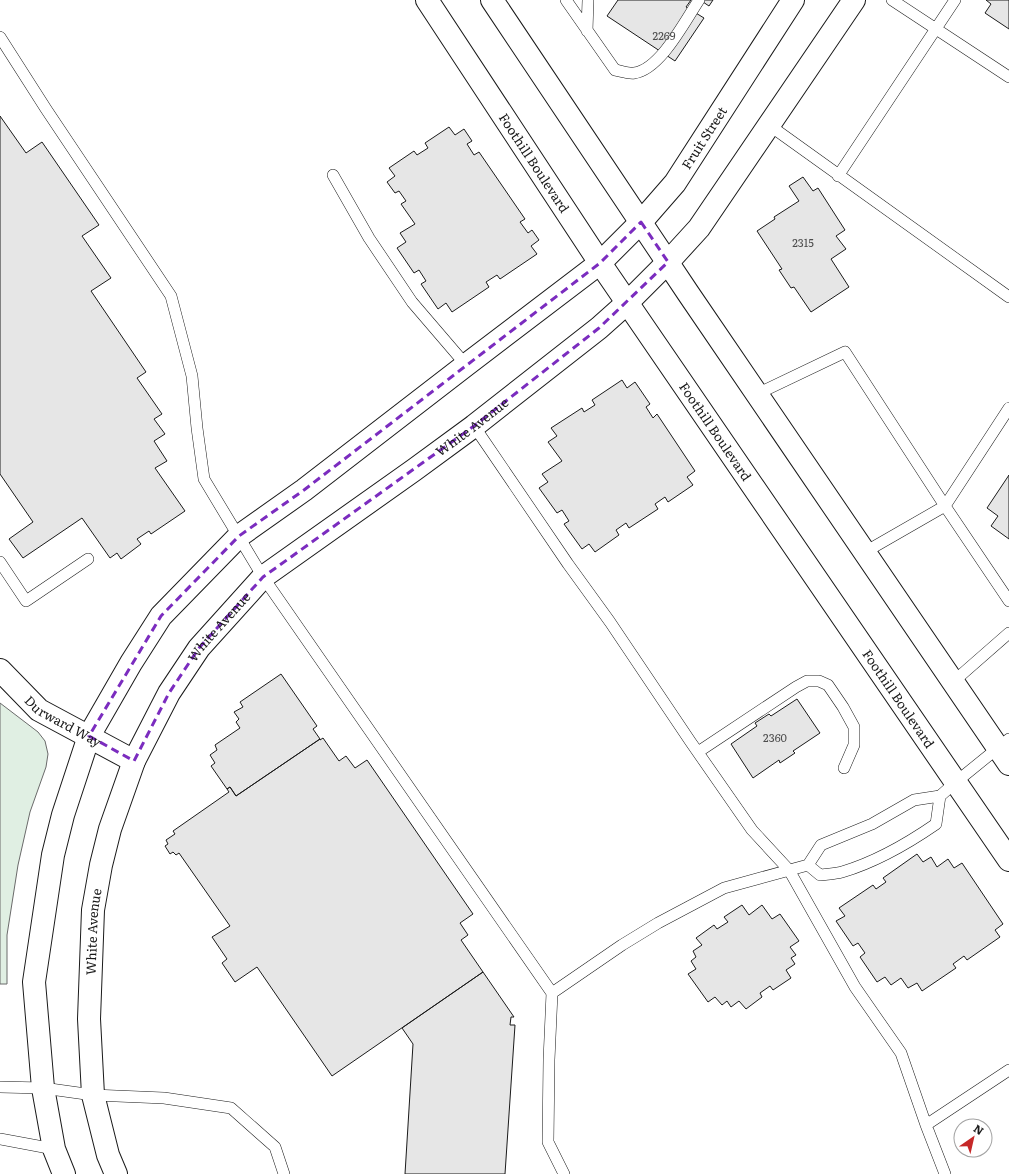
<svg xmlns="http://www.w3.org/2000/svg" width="1009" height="1174" viewBox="0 0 1009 1174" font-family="Literata,serif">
	<rect width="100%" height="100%" fill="#fff"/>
	<path fill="#e0efe3" stroke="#6a6a6a" d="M0,703L38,732L45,741L48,754L46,767L30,812L18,865L7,935V984H0Z"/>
	<path fill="#e6e6e6" stroke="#1a1a1a" d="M618,0H691L686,7L704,18L675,61L607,16Z
		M700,0H713L709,6Z
		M986,0H1009V29L985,13L991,4Z
		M0,116L26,153L42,142L99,225L82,236L111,278L91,291L146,372L137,378L162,414L154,419L165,434L154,441L167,461L155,468L185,511L151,534L149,531L137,539L141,544L121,559L117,553L110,558L82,518L23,558L9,539L33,522L0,474Z
		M449,127L455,135L464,129L472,141L467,144L474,155L479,152L525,219L520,222L528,233L532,230L539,240L531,246L537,254L500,279L497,275L486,282L489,287L452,312L446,303L438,309L421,284L426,281L419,270L414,273L397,248L406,242L400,233L415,224L401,204L406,201L399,191L395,193L387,182L395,176L389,168L414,151L417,155L428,148L425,143Z
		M803,177L813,191L818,188L845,230L836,236L846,249L831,259L849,287L811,312L794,287L791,288L779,270L782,269L757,231L775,219L774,217L799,201L789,186Z
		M622,380L627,388L635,382L650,404L646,407L653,418L657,414L695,471L687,477L693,485L668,502L665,497L655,504L658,509L629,528L626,523L616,530L619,535L595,552L589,544L582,549L564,524L569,521L562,510L557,513L539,488L548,482L542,474L562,461L548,442L557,436L551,428L582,408L584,412L595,405L592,400Z
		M1009,475V539L991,526L998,516L987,508Z
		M281,674L317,726L313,729L320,739L236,796L230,787L227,789L211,766L215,763L210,755L217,750L215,745L240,728L236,722L239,719L234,712L243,707L240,702Z
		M797,699L820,733L793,751L795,753L780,763L779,760L753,778L731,744L757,726L755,723L769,714L771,716Z
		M323,738L339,761L346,756L355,768L367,760L473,914L460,923L468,935L461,940L483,972L332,1076L257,967L235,982L222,963L227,959L212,937L230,926L179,853L176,855L173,852L170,854L165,846L168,844L166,840L175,834L173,831L229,792L227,789L230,787L236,796L320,739V740Z
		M917,854L923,862L931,857L937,867L948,859L954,868L962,863L1003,924L995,930L1000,937L967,960L964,956L953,964L956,968L922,991L917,983L908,988L901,978L891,985L885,977L877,982L860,957L865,953L858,943L853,946L836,921L845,916L839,908L873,885L876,889L886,882L883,878Z
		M742,905L749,915L762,905L772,919L780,914L799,941L790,947L796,955L791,958L795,964L786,970L791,978L773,990L770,986L760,993L762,997L746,1009L739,1001L731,1007L727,1001L722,1005L715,997L708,1002L688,974L696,969L691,961L696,957L693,951L702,945L696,938L714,925L717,929L728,922L724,917Z
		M483,972L514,1017H511L510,1025H515L505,1174H405L413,1044L402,1028Z"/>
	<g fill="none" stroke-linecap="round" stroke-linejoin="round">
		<g stroke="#1a1a1a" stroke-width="12">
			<path id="lane" d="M566,0L615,70C621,71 629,74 634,73C660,70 685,21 699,0
				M892,0L1009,77
				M587,31L588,0
				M0,37L46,109L171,296L192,376L197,428L204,479L263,577L552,993L549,1060L548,1142L564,1174
				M769,125L1009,297
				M333,175L369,238L412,302L466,365
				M838,176L955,0
				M757,394L845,352L945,506L1009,601
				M474,426L568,564L610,622L690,741L752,830L789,870L855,987L901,1053L926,1125
				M865,552L945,506L1009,408
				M0,562L26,601L88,559
				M953,682L1009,633
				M698,752L796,687L807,681H819L828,685L843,707L854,727V745L844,768
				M808,865L820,875C827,874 835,874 842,872C876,862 907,844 936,824L940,796
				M552,993L622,945L658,923L724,888L808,865L821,845L872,824L914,800L940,796L956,782L1009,739
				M0,1087L43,1088L93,1095L164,1098L231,1108L275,1147L284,1174
				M0,1139L54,1149
				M945,1174L926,1125L1009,1070"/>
		</g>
		<g stroke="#1a1a1a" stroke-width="24">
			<g id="street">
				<path id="s1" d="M0,670L39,710L134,761"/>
			</g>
		</g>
		<g stroke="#1a1a1a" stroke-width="24">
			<g id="secondary">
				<path id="s2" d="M64,1174L54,1149L43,1088L34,982L53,855L63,815L89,736L131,663L161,616L239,536L304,490L466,365L600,263L641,222L675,183L793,0"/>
				<path id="s3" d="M116,1174L108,1155L93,1095L89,1019L93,910L101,865L110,829L134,761L169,693L199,648L263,577L414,470L474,426L599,328L627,303L668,262L699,228L854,0"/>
			</g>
		</g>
		<g stroke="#1a1a1a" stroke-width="24">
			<g id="primary">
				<path id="s4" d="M427,0L600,263L1009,860"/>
				<path d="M492,0L688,293L1009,764"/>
			</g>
		</g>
		<use href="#lane" stroke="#fff" stroke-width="11"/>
		<use href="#street" stroke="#fff" stroke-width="22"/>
		<use href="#secondary" stroke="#fff" stroke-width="22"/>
		<use href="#primary" stroke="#fff" stroke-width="22"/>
	</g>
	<path fill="none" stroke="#7b2cbf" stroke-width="3" stroke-dasharray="8 5" stroke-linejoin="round" d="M641,222L668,262L599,328L474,426L263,577L199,648L169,693L134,761L89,736L161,616L239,536L304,490L600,263Z"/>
	<g text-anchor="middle" stroke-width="3" stroke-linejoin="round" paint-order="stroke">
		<g font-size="11" fill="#4d4d4d">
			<text x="664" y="40">2269</text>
			<text x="803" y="247">2315</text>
			<text x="775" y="742">2360</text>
		</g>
		<g font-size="13" fill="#1a1a1a" stroke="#fff">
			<text dy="5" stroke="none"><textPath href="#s2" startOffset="1316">Fruit Street</textPath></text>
			<text dy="5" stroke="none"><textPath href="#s4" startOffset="195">Foothill Boulevard</textPath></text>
			<text dy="5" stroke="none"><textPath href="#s3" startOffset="906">White Avenue</textPath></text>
			<text dy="5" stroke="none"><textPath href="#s4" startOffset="519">Foothill Boulevard</textPath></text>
			<text dy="5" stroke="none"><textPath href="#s3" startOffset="582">White Avenue</textPath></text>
			<text dy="5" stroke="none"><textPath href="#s4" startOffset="843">Foothill Boulevard</textPath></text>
			<text dy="5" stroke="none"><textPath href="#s1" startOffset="82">Durward Way</textPath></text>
			<text dy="5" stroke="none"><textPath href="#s3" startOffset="246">White Avenue</textPath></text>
		</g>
	</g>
	<g transform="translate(973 1138) rotate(34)"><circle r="19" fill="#ffffff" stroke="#a3a3a3"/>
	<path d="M0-3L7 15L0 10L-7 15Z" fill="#c62828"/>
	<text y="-6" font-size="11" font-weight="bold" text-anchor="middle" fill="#1a1a1a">N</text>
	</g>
</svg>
